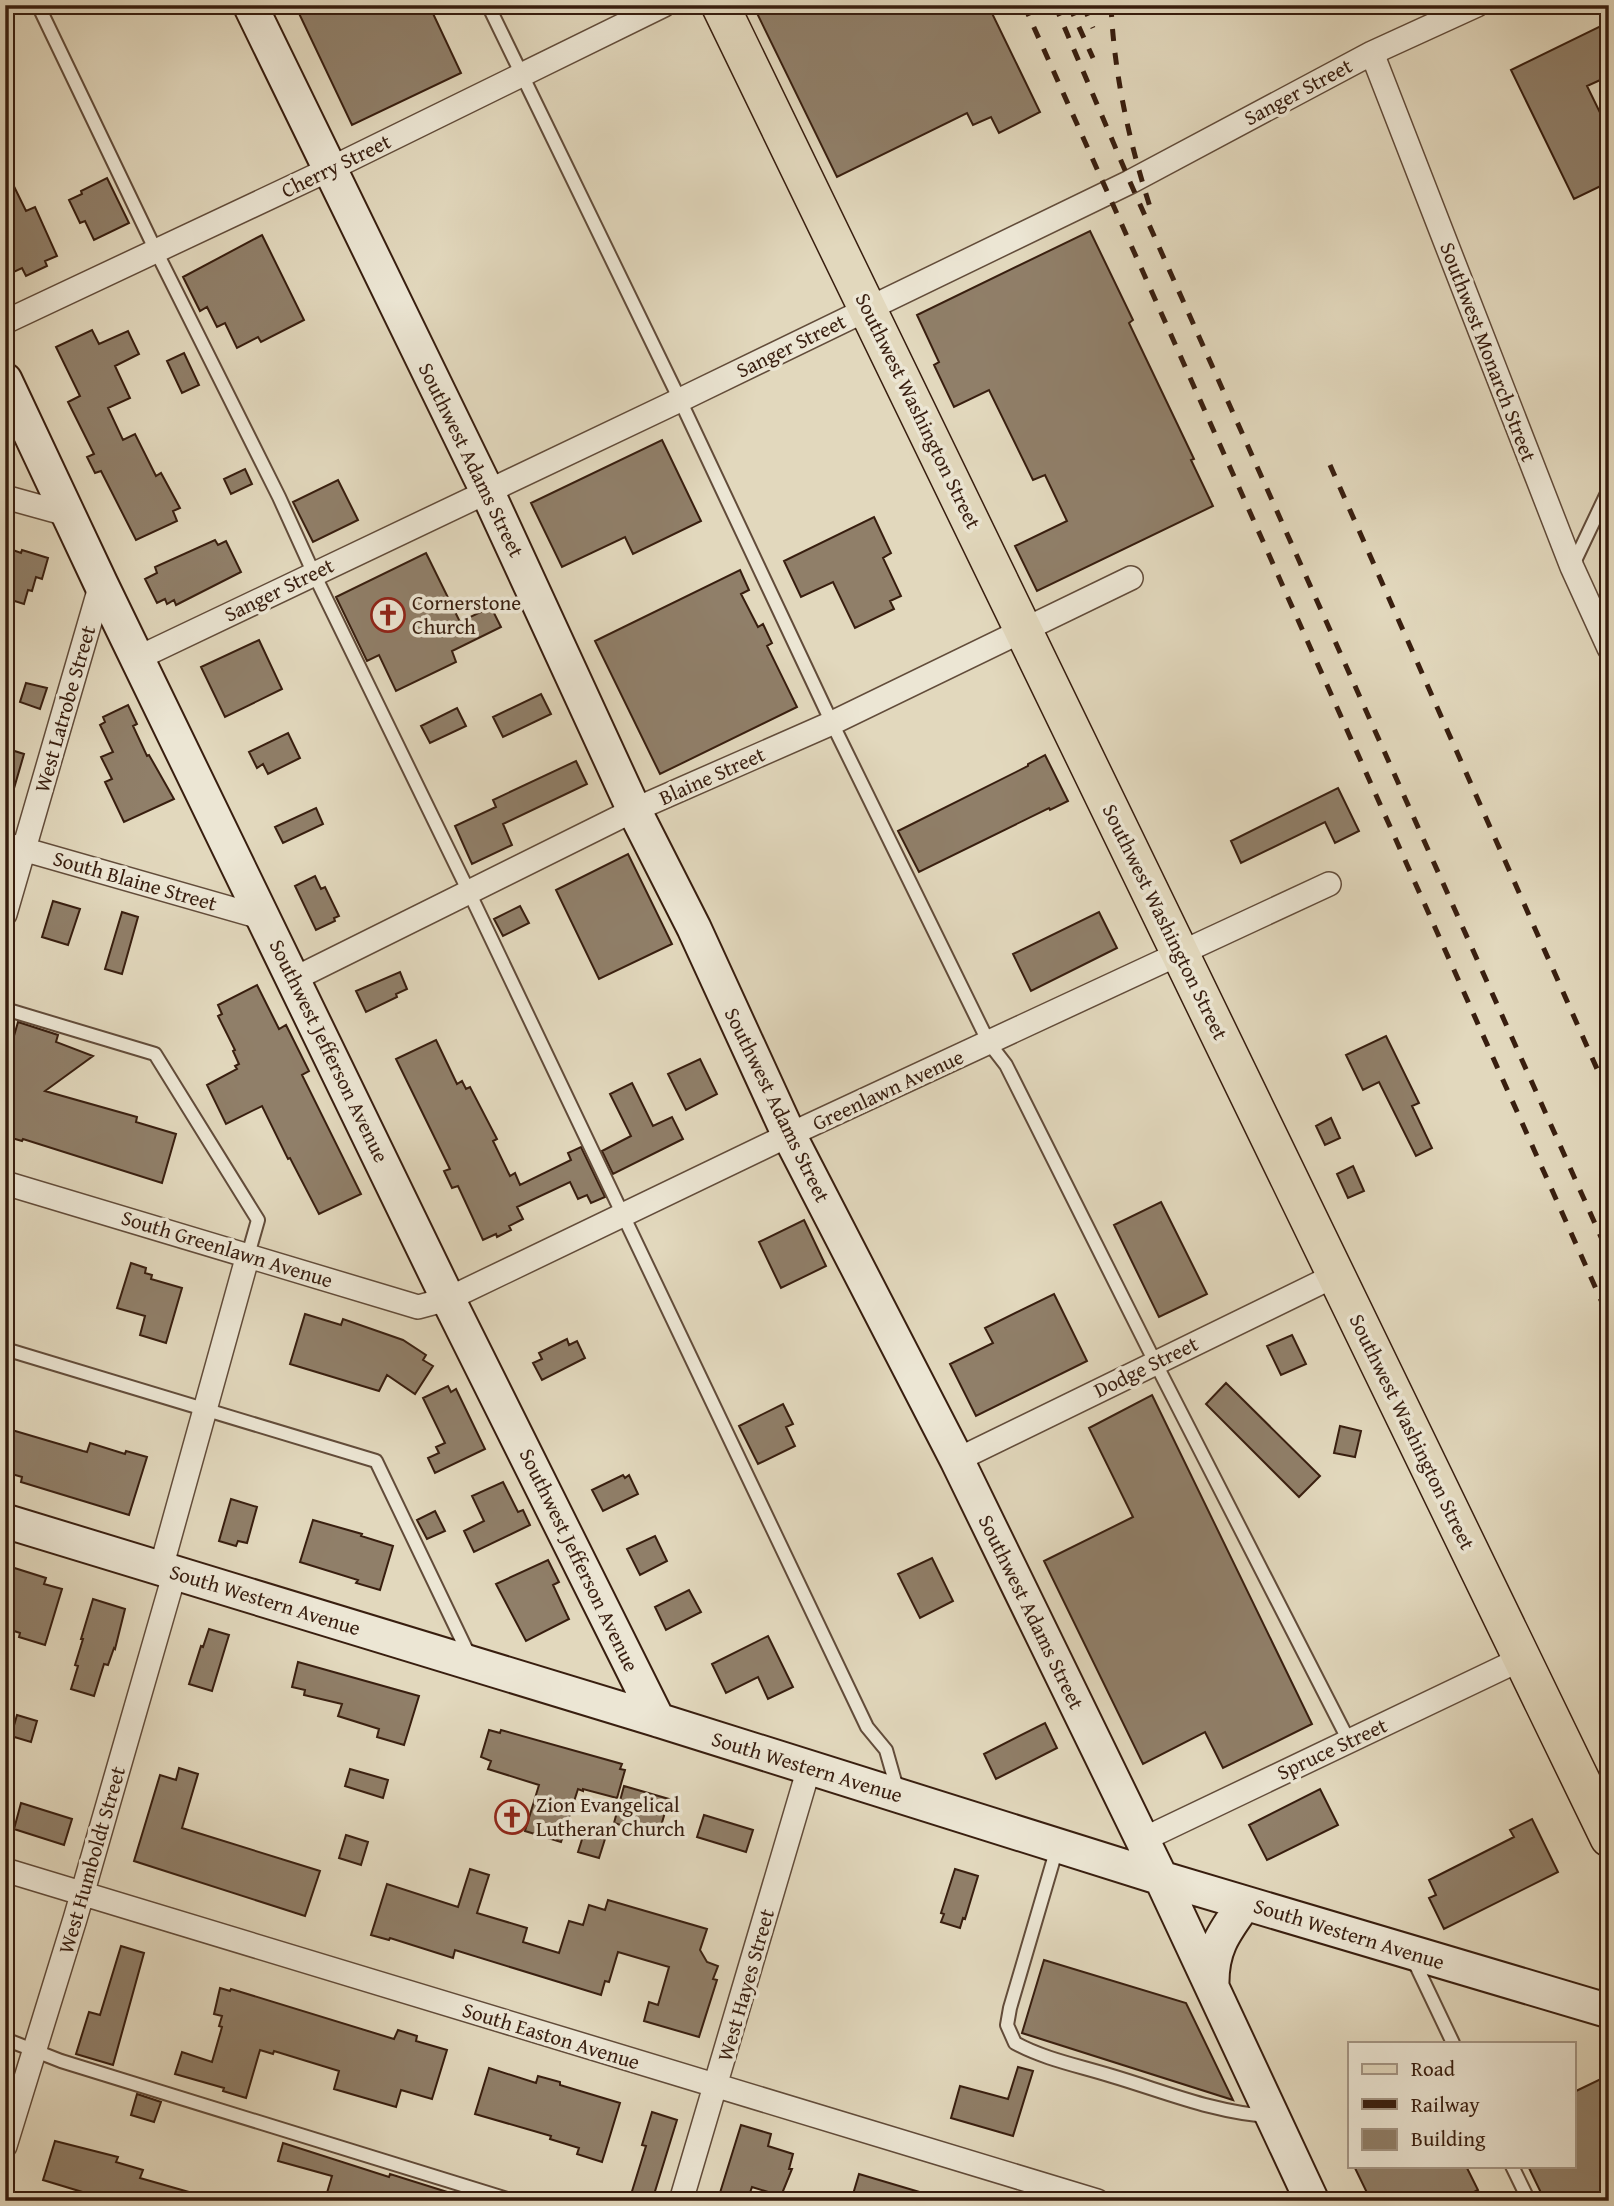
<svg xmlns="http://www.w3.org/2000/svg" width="1614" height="2206" viewBox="0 0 1614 2206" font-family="'Gentium Book Plus',serif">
	<rect width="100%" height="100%" fill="#e2d8bd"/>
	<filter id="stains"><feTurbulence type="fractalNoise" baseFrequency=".00286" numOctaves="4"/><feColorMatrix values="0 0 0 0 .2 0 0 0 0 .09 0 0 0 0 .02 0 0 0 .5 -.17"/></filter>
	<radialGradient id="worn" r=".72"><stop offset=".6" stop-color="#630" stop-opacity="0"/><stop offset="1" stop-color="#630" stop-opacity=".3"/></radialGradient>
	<path fill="#907f69" stroke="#381e0f" stroke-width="2" d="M295,5H429L461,73L352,125Z
		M753,5H988L1040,112L999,133L991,117L973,125L967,113L837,177Z
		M1609,22V76L1587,86L1609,131V182L1574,199L1511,70Z
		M5,168L26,211L35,207L57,256L45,261L47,266L26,276L22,268L5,276Z
		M107,178L129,223L94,240L85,221L80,223L69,200L82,194L81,191Z
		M1090,231L1133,320L1129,323L1194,459L1191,460L1213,506L1037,591L1015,546L1067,521L1045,475L1033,480L989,390L954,407L934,365L939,362L917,315Z
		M262,235L304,320L261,342L258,337L237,348L225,323L217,327L207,307L200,311L183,277Z
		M92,330L99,344L128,331L139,354L115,366L130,398L108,408L123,440L135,434L156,476L161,473L180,508L173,511L177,521L136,540L101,471L95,473L87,457L94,454L68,402L80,396L56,347Z
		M184,353L199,385L182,393L167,361Z
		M662,440L701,521L633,554L625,537L562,567L531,503Z
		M245,469L252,484L231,494L224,479Z
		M338,480L358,520L313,542L293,502Z
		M874,517L891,553L883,558L901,596L890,601L894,609L855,628L833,582L801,597L784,561Z
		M215,540L218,545L226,541L241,572L176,605L174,600L167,604L165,599L157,603L145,579L157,573L155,567Z
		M10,549L21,553L22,550L48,558L42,579L36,577L32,591L28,590L24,604L5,598V566Z
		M426,553L460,622L491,607L501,627L452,651L456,662L396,691L379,655L367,661L336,597Z
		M740,570L749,590L741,594L758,627L763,624L772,643L767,646L797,707L660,774L595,641Z
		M259,640L282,689L225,717L201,667Z
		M26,683L47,688L40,709L20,702Z
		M541,694L551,714L503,737L493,717Z
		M128,705L137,724L133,726L147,756L149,755L174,799L124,822L105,782L112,779L101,757L113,752L100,725L105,722L103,717Z
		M457,708L466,726L430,743L421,726Z
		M288,733L300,758L268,774L263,764L257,768L249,752Z
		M5,748L24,754L10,802L5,801Z
		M1045,755L1068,801L1050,810L1049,808L919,872L898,831L1028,766V764Z
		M576,761L587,784L503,824L512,845L472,864L455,826L496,807L493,800Z
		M1338,788L1359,831L1335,843L1325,822L1241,863L1231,841Z
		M316,808L323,824L283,843L275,827Z
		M628,854L672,944L599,979L556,890Z
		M315,876L321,889L325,887L339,916L334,918L335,921L316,930L295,886Z
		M53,901L80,909L68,945L42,937Z
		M520,906L529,923L503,936L494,919Z
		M122,912L138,917L122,974L105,969Z
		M1099,912L1117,948L1031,991L1013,954Z
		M400,972L407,989L396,994L397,997L366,1012L356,991Z
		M257,985L279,1029L286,1025L309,1071L302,1075L361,1194L319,1214L290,1158L288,1159L262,1106L226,1124L207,1085L237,1069L235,1066L239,1064L233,1051L235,1050L218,1016L222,1014L218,1005Z
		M18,1022L58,1035L56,1042L93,1056L45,1091L137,1117L136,1122L176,1134L162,1183L23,1139L22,1141L5,1136V1067Z
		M1386,1036L1419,1103L1412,1106L1432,1148L1416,1156L1379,1082L1363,1090L1346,1055Z
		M436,1040L457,1084L462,1081L466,1089L470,1087L497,1139L493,1141L510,1176L515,1173L520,1185L571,1160L568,1153L581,1147L605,1197L591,1203L587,1195L578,1199L570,1182L517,1207L523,1219L509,1226L511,1230L497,1237L496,1234L483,1240L458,1186L452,1188L444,1171L450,1169L396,1059Z
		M700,1059L717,1094L686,1110L668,1074Z
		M632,1083L653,1126L672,1117L683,1139L613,1174L602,1151L631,1136L610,1094Z
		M1331,1118L1340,1138L1325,1145L1316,1126Z
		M1353,1166L1364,1191L1348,1198L1337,1174Z
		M1161,1202L1207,1294L1159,1317L1114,1225Z
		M804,1220L826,1266L781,1288L759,1242Z
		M131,1263L146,1268L145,1273L152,1275L151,1279L182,1288L166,1343L140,1335L145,1316L117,1308Z
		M1054,1294L1087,1361L976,1416L950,1364L993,1343L985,1328Z
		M305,1314L341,1325L343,1319L403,1340L426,1355L423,1360L433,1366L415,1394L387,1375L379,1391L290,1364Z
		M1292,1335L1306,1364L1281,1375L1267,1346Z
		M567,1339L569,1345L577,1341L585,1358L542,1380L533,1363L542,1359L539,1353Z
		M1226,1383L1320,1476L1299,1497L1206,1404Z
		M448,1386L451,1392L456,1389L485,1449L435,1473L428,1458L439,1453L436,1447L445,1443L423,1398Z
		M1152,1395L1312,1724L1223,1768L1205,1732L1143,1764L1044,1561L1133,1517L1089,1428Z
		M783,1404L793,1424L786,1427L795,1446L758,1464L739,1426Z
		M1340,1426L1361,1431L1355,1457L1334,1453Z
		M5,1428L83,1451L87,1452L90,1443L125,1454L126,1451L147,1457L129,1515L21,1482L22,1477L5,1472Z
		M623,1475L625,1478L629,1475L638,1494L603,1511L592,1490Z
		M503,1482L518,1512L523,1510L530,1525L474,1552L464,1531L484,1521L472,1496Z
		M231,1499L257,1507L247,1543L238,1541L236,1546L219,1541Z
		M435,1511L445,1531L427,1539L417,1520Z
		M313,1520L362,1534L361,1536L393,1546L380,1590L356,1583L358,1580L300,1562Z
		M655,1536L667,1561L640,1575L627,1549Z
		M932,1558L953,1601L920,1618L898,1574Z
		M548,1560L559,1582L553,1585L569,1619L526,1641L496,1584Z
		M5,1565L46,1578L44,1584L62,1589L45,1645L19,1637L20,1633L5,1628Z
		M689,1590L701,1612L666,1630L655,1607Z
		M93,1599L125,1609L115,1649L114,1648L108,1665L104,1664L94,1696L71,1689L78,1666L75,1665L83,1639H81Z
		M209,1629L229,1635L212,1691L189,1684L201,1646L203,1647Z
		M768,1636L793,1687L768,1699L758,1677L726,1693L712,1664Z
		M298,1662L419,1696L404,1745L377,1737L379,1729L338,1716L342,1704L304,1695L305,1690L292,1687Z
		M17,1715L37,1721L31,1742L11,1736Z
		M1045,1723L1057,1748L996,1779L984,1754Z
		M489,1730L500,1733L501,1730L622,1764L620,1769L625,1770L617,1798L583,1789V1791L578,1789L561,1842L525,1831L539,1785L488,1769L491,1761L481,1757Z
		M179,1768L198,1774L182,1828L320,1871L305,1916L134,1861L160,1775L176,1780Z
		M350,1769L388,1780L383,1798L345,1786Z
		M624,1786L669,1799L658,1836L614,1823Z
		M1320,1789L1338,1825L1267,1860L1249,1825Z
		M21,1803L72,1819L64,1845L14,1829Z
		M704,1815L753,1830L746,1852L697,1837Z
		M1532,1819L1558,1872L1444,1929L1429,1898L1436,1895L1429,1880L1514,1837L1510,1830Z
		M584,1833L605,1839L599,1858L578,1852Z
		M346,1835L368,1842L361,1865L339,1858Z
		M470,1869L489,1875L477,1913L527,1928L523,1942L559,1953L569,1921L583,1925L589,1905L605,1910L608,1900L707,1929L700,1950L707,1962L718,1966L713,1979L717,1980L699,2037L644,2021L649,2002L658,2005L669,1967L618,1952L609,1982L605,1981L601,1995L455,1950L453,1958L390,1938L389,1940L371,1935L387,1884L458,1907Z
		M955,1869L978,1876L965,1919L963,1918L960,1928L941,1922L944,1914L941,1913Z
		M121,1946L144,1953L113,2065L76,2054L89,2012L100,2015Z
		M1044,1960L1186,2003L1233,2100L1022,2033Z
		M220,1988L230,1991L231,1989L394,2039L398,2030L417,2036L416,2041L447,2050L432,2099L401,2090L396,2107L334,2089L339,2071L274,2051L273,2054L260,2050L246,2098L223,2091L224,2088L175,2074L182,2052L212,2062L222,2027L219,2026L222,2016L214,2014Z
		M1018,2067L1033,2071L1013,2136L951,2118L960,2086L1008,2099Z
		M489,2068L536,2083L538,2076L560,2082V2085L620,2103L602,2162L577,2154L579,2148L550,2139L551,2136L475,2114Z
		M1609,2075V2201H1545L1528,2166H1574V2092Z
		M137,2094L161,2102L154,2122L131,2115Z
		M652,2112L677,2120L652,2201H629L646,2146L642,2145Z
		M741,2125L771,2134L768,2146L793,2154L789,2169H792L781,2196L752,2187L747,2201H735L719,2196Z
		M55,2141L118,2157L116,2162L143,2170L140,2178L203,2196L202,2201H87L89,2194L43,2180Z
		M283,2143L389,2177L390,2174L460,2196L459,2201H342L326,2196L332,2176L278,2161Z
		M1354,2166H1466L1478,2190L1456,2201H1371Z
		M859,2174L933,2196L932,2201H851Z"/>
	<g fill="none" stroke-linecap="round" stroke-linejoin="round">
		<g stroke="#624c3a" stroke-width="16">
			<path id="service" d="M38,5L156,251L279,497L314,574L469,892L867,1727L886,1750L898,1792
				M488,5L680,400L832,723L989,1043L1006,1065L1155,1362L1349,1741
				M1572,567L1609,489
				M5,1009L155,1054L258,1220L248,1255
				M5,1349L376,1461L470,1657
				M1057,1848L1010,2008L1007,2025L1015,2043C1044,2059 1080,2066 1112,2076C1163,2091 1215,2113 1269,2116
				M1413,1959L1453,2043
				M5,2039L61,2061L514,2201
				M1512,2166L1529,2201"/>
		</g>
		<g stroke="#624c3a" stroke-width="26">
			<path id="minor" d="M1372,53L1572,567L1609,648
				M5,322L330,169L664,5
				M5,497L70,515
				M138,658L680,400L1130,182L1372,53L1477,5
				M5,844L264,918
				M5,914L101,584
				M294,979L634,810L832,723L1131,578
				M5,1183L418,1307L448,1299L789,1135L1329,884
				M957,1460L1336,1275
				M161,1568L248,1255
				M1142,1840L1521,1659
				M5,1870L1097,2201
				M5,2146L75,1919L175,1572
				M681,2201L809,1768"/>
		</g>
		<g stroke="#381e0f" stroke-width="37">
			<path id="secondary" d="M250,5L487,491L634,810L694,928L789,1135L957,1460L1161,1878L1312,2201
				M5,380L101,584L448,1299L658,1720
				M5,1521L658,1720L1161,1878L1609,2011
				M1212,1986C1211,1949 1224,1932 1245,1903"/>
		</g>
		<g stroke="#381e0f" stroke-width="40">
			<path id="primary" d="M720,5L1609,1838"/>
		</g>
		<use href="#service" stroke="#ece6d4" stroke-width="12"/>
		<use href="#minor" stroke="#ece6d4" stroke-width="23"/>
		<use href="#secondary" stroke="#ece6d4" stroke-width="33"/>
		<use href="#primary" stroke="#e2d8bd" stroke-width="37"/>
		<path stroke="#381e0f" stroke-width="5" stroke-dasharray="12 12" stroke-linecap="butt" d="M1024,5L1609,1318
			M1055,5L1130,182L1609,1255
			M1069,5L1093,58
			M1083,5L1093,28
			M1111,5C1114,74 1129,141 1150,207
			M1330,465L1609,1096"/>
	</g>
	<defs>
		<g id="church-ring" transform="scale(1.75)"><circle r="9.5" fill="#ece6d4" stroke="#8f2418" stroke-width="1.5"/><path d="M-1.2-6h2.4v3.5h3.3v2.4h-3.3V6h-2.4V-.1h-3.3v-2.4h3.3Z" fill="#8f2418"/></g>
	</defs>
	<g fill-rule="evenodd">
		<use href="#church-ring" x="388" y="615"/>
		<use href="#church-ring" x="512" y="1817"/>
	</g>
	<g text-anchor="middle" stroke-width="7" stroke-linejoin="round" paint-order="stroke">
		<g font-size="21" fill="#381e0f" stroke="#ece6d4">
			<text transform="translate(1298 92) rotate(-28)" y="7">Sanger Street</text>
			<text transform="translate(336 166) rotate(-26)" y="7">Cherry Street</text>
			<text transform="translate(791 346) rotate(-26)" y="7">Sanger Street</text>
			<text transform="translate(1488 352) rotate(69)" y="7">Southwest Monarch Street</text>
			<text transform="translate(918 411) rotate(64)" y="7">Southwest Washington Street</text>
			<text transform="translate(471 460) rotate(64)" y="7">Southwest Adams Street</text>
			<text transform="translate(279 590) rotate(-26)" y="7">Sanger Street</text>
			<text transform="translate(65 709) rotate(-74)" y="7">West Latrobe Street</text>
			<text transform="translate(712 776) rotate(-24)" y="7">Blaine Street</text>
			<text transform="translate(135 881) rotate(16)" y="7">South Blaine Street</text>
			<text transform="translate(1165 922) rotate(64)" y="7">Southwest Washington Street</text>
			<text transform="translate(329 1051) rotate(64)" y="7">Southwest Jefferson Avenue</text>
			<text transform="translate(888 1090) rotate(-25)" y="7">Greenlawn Avenue</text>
			<text transform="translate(777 1105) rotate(64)" y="7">Southwest Adams Street</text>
			<text transform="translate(227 1249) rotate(17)" y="7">South Greenlawn Avenue</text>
			<text transform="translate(1146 1367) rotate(-26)" y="7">Dodge Street</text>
			<text transform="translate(1412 1432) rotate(64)" y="7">Southwest Washington Street</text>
			<text transform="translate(579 1560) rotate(64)" y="7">Southwest Jefferson Avenue</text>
			<text transform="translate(265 1600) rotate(17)" y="7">South Western Avenue</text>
			<text transform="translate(1031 1612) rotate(64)" y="7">Southwest Adams Street</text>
			<text transform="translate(1332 1749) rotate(-25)" y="7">Spruce Street</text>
			<text transform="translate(807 1767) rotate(17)" y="7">South Western Avenue</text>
			<text transform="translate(92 1860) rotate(-74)" y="7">West Humboldt Street</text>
			<text transform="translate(1349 1934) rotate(17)" y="7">South Western Avenue</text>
			<text transform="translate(746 1985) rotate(-74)" y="7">West Hayes Street</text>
			<text transform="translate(551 2036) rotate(17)" y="7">South Easton Avenue</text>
		</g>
		<g font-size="21" fill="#381e0f" stroke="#ece6d4" text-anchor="start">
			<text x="412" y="610">Cornerstone<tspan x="412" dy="24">Church</tspan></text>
			<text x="536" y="1812">Zion Evangelical<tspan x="536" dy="24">Lutheran Church</tspan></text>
		</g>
	</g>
	<rect width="1614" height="2206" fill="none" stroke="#e2d8bd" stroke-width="28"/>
	<rect x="7" y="7" width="1600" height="2192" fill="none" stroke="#381e0f" stroke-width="3.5"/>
	<rect x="14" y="14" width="1586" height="2178" fill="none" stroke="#381e0f" stroke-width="2"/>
	<rect x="1348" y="2042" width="228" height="126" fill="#ece6d4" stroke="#a49685" stroke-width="2"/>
	<rect x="1362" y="2064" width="35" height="10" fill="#e2d8bd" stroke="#a49685" stroke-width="2"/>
	<text x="1411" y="2076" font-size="21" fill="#381e0f">Road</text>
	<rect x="1362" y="2099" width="35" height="10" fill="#381e0f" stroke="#a49685" stroke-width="2"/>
	<text x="1411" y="2112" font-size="21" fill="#381e0f">Railway</text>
	<rect x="1362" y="2129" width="35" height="21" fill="#907f69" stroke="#a49685" stroke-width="2"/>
	<text x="1411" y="2146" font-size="21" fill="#381e0f">Building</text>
	<rect width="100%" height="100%" filter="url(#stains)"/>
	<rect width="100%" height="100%" fill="url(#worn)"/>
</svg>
